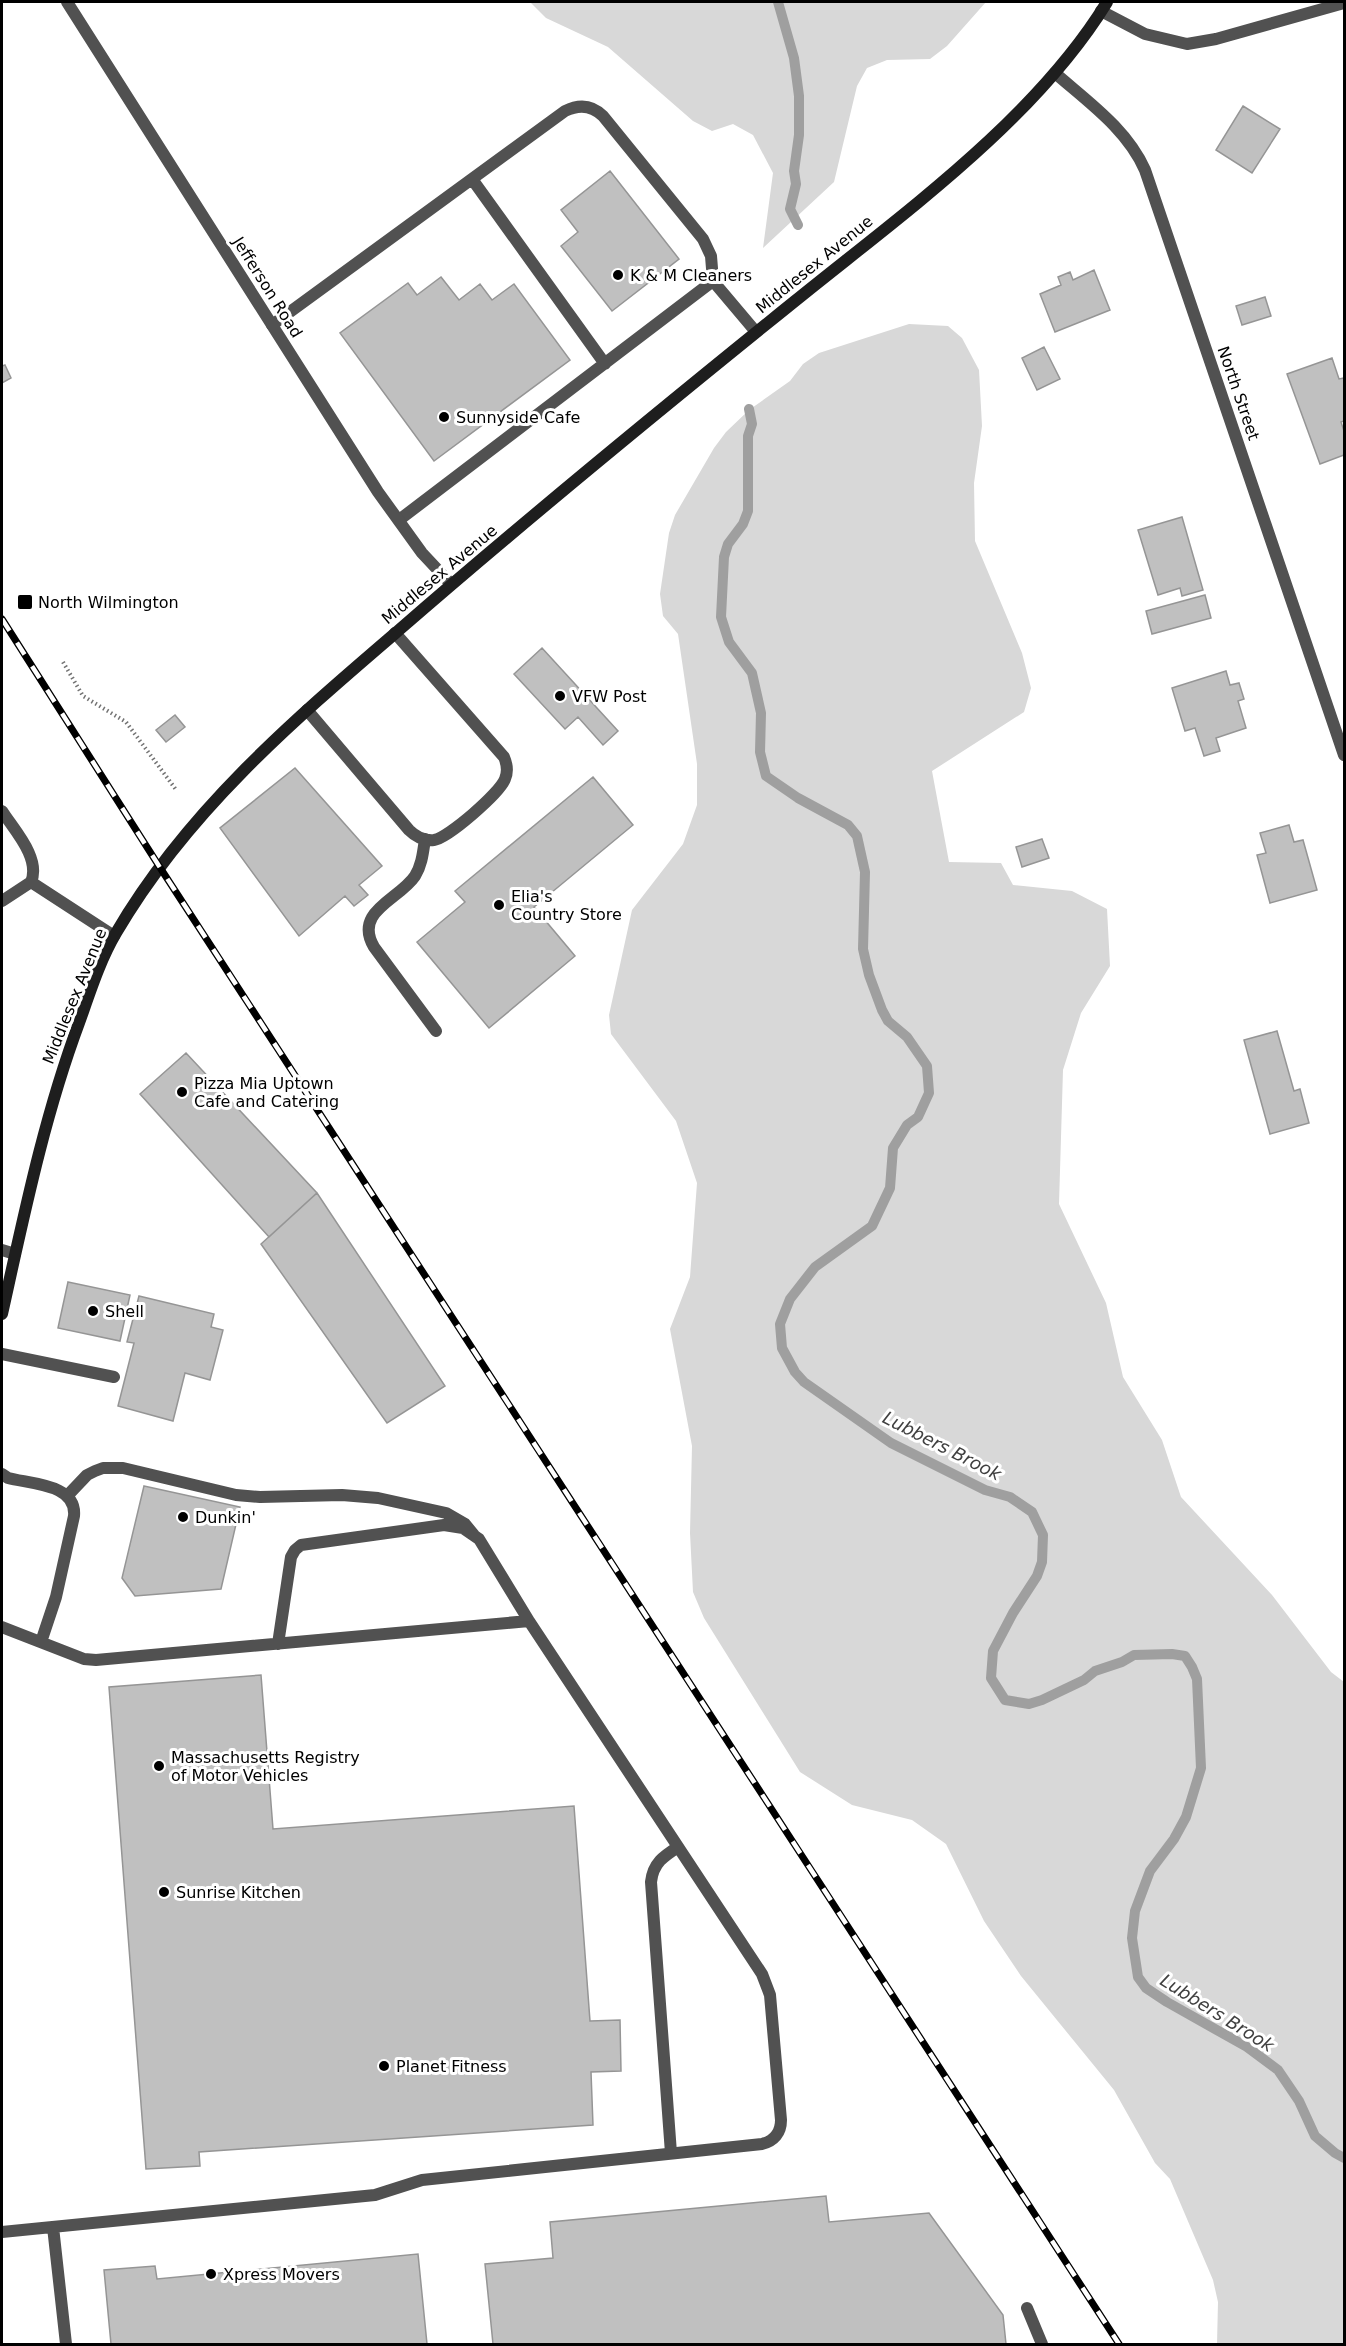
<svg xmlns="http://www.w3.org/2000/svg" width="1346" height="2346" viewBox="0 0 1346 2346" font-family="'DejaVu Sans',sans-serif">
	<rect width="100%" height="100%" fill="#fff"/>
	<path fill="#d8d8d8" d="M530,2H986L947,46L930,59L887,60L867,68L857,86L834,182L763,248L773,173L753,135L733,124L712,131L693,121L608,47L546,18Z
		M909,324L948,326L962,338L979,370L982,426L974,483L975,541L1022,653L1031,688L1024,712L932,771L949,862L1001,863L1013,885L1072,891L1107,909L1110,966L1081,1013L1063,1070L1059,1204L1106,1303L1123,1377L1162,1440L1181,1497L1272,1595L1331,1672L1344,1682V2344H1217L1218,2302L1213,2280L1170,2179L1155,2163L1114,2090L1021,1976L984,1921L946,1844L912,1820L852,1805L800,1772L704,1618L693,1592L690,1533L692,1446L670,1329L690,1277L697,1183L676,1121L611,1034L609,1015L632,910L683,844L697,805V764L678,634L663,616L660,594L669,533L675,515L714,448L726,432L749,410L790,381L803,364L819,353Z"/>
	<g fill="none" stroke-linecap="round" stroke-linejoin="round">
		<path stroke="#9f9f9f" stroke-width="10" d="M778,2L794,58L799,96V135L794,171L796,184L790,209L798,225
			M749,409L752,424L748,436V511L743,524L728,544L724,557L721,617L729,642L752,673L761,713L760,752L766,776L798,798L848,825L857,836L865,872L863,949L869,975L882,1010L888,1021L907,1037L927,1066L929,1093L918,1117L907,1125L893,1148L890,1188L872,1226L815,1267L790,1299L780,1324L782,1348L795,1372L804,1382L891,1443L985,1490L1010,1497L1032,1512L1043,1535L1042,1562L1037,1576L1013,1613L993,1651L991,1678L1005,1700L1029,1704L1042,1700L1084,1680L1095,1671L1122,1662L1134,1655L1172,1654L1185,1656L1192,1667L1197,1679L1201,1768L1186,1817L1174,1839L1150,1871L1135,1911L1132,1938L1138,1977L1146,1988L1167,2002L1247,2047L1278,2070L1299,2101L1315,2136L1335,2153L1344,2158"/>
	</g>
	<path fill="#c0c0c0" stroke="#959595" stroke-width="1.5" d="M1243,106L1280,129L1252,173L1216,150Z
		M610,171L679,259L612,311L561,246L578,232L561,210Z
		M1094,270L1110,310L1055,332L1040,294L1061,285L1058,277L1070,272L1073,280Z
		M441,277L459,300L480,284L492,300L514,284L570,360L434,461L340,333L408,283L417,295Z
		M1265,297L1271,316L1242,325L1236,306Z
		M1044,347L1060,379L1037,390L1022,358Z
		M1332,358L1339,379L1344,378V421L1341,422L1344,431V455L1320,464L1287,374Z
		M5,365L11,378L2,383V366Z
		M1182,517L1203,590L1182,596L1180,588L1158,595L1138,530Z
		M1205,595L1211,618L1152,634L1146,611Z
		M542,648L618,731L603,745L578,717L565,729L514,674Z
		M1226,671L1230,685L1239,683L1244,699L1238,701L1246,728L1216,738L1220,751L1204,756L1195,728L1185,731L1172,688Z
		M175,715L185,727L166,742L156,730Z
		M295,768L382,866L359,885L368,895L354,906L345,896L299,936L220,828Z
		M593,777L633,825L534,907L575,956L489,1028L417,942L465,902L455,891Z
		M1289,825L1294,842L1303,840L1317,890L1270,903L1257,855L1266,853L1260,833Z
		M1042,839L1049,858L1022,867L1016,847Z
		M1277,1031L1294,1091L1300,1089L1309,1123L1270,1134L1244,1040Z
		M186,1053L317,1193L269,1237L140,1094Z
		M317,1193L445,1386L387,1423L261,1244Z
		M68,1282L130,1295L120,1341L58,1328Z
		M139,1296L214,1314L211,1327L223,1330L210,1380L185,1373L173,1421L118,1406L134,1343L127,1342Z
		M144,1486L240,1507L221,1589L135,1596L122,1578Z
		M261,1675L273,1829L574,1806L590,2021L620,2020L621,2071L591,2072L593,2125L199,2152L200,2166L146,2169L109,1687Z
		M826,2196L829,2222L929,2213L1003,2315L1006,2344H493L485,2264L553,2258L550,2222Z
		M418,2254L427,2344H111L104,2270L155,2266L157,2279Z"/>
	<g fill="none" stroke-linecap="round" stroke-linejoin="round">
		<path stroke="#737373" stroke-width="4" stroke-dasharray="1.5 3" stroke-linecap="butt" d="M63,662L83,696L126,722L177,791"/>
		<path stroke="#515151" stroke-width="12" d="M472,179L605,364
			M272,325L565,111C579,104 592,105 603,116L703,239L711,256L713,281
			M399,520L713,281L756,332
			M307,710L409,830C416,837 424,841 434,840C448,838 500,793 505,779C508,772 507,764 504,757L395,633
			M2,811C14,830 41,858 31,882L114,936
			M425,839C423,852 422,865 415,876C399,900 353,911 374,947L436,1031
			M2,901L31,882
			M2,1354L114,1377
			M2,1474L8,1478C31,1484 77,1484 74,1516L56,1597L41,1642
			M68,1495L87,1475L95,1471L103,1468H123L236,1495L260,1497L342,1495L378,1498L446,1513L465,1524L474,1535
			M2,1627L84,1659L96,1660L529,1621L762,1974L770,1995L781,2120C781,2133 774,2141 762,2144L422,2180L375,2195L2,2232
			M278,1644L291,1557L295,1550L301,1545L444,1525L463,1528L479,1539L529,1621
			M671,2153L651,1882C653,1863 664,1856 678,1847
			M53,2227L66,2344
			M1027,2308L1042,2344"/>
		<path stroke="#515151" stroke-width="12" d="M67,2L378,492L422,553L451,584
			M1101,11L1145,34L1187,44L1216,39L1344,3
			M1055,73C1088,102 1127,129 1145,170L1344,755
			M2,1250L15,1254"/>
		<path stroke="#1e1e1e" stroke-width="12" d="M2,1314C24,1215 44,1117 79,1023C90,992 100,960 116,933C187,811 294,720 399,630C529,517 661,409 795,301C901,215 1035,120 1107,2"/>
		<g stroke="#000" stroke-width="7">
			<path id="rail" d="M2,619L159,866L1119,2344"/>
		</g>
		<use href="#rail" stroke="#fff" stroke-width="4.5" stroke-dasharray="14" stroke-linecap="butt"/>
	</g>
	<g fill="#000" stroke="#fff" stroke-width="2">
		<circle cx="618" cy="275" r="6"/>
		<circle cx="444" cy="417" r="6"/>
		<rect x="17" y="594" width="16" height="16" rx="3"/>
		<circle cx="560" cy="696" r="6"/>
		<circle cx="499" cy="905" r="6"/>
		<circle cx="182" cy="1092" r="6"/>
		<circle cx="93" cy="1311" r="6"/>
		<circle cx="183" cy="1517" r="6"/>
		<circle cx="159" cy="1766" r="6"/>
		<circle cx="164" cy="1892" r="6"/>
		<circle cx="384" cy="2066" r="6"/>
		<circle cx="211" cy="2274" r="6"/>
	</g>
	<g text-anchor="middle" stroke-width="6" stroke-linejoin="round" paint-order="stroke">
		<g font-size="16" fill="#000" stroke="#fff">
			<text transform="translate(814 264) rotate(-39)" y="6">Middlesex Avenue</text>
			<text transform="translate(268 287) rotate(58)" y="6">Jefferson Road</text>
			<text transform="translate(1239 393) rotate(71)" y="6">North Street</text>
			<text transform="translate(439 574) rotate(-40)" y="6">Middlesex Avenue</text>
			<text transform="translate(74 996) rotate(-68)" y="6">Middlesex Avenue</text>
		</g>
		<g font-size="16" fill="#000" stroke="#fff" text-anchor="start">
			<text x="630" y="281">K &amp; M Cleaners</text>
			<text x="456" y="423">Sunnyside Cafe</text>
			<text x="38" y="608">North Wilmington</text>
			<text x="572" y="702">VFW Post</text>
			<text x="511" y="902">Elia's<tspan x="511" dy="18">Country Store</tspan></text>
			<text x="194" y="1089">Pizza Mia Uptown<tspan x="194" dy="18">Cafe and Catering</tspan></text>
			<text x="105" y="1317">Shell</text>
			<text x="195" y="1523">Dunkin'</text>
			<text x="171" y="1763">Massachusetts Registry<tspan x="171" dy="18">of Motor Vehicles</tspan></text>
			<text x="176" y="1898">Sunrise Kitchen</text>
			<text x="396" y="2072">Planet Fitness</text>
			<text x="223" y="2280">Xpress Movers</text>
		</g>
		<g font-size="18" font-style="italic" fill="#404040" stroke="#fff">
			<text transform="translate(942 1446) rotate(27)" y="6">Lubbers Brook</text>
			<text transform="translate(1217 2013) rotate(32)" y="6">Lubbers Brook</text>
		</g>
	</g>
	<rect width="1346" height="2346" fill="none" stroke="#000000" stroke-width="6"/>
</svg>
